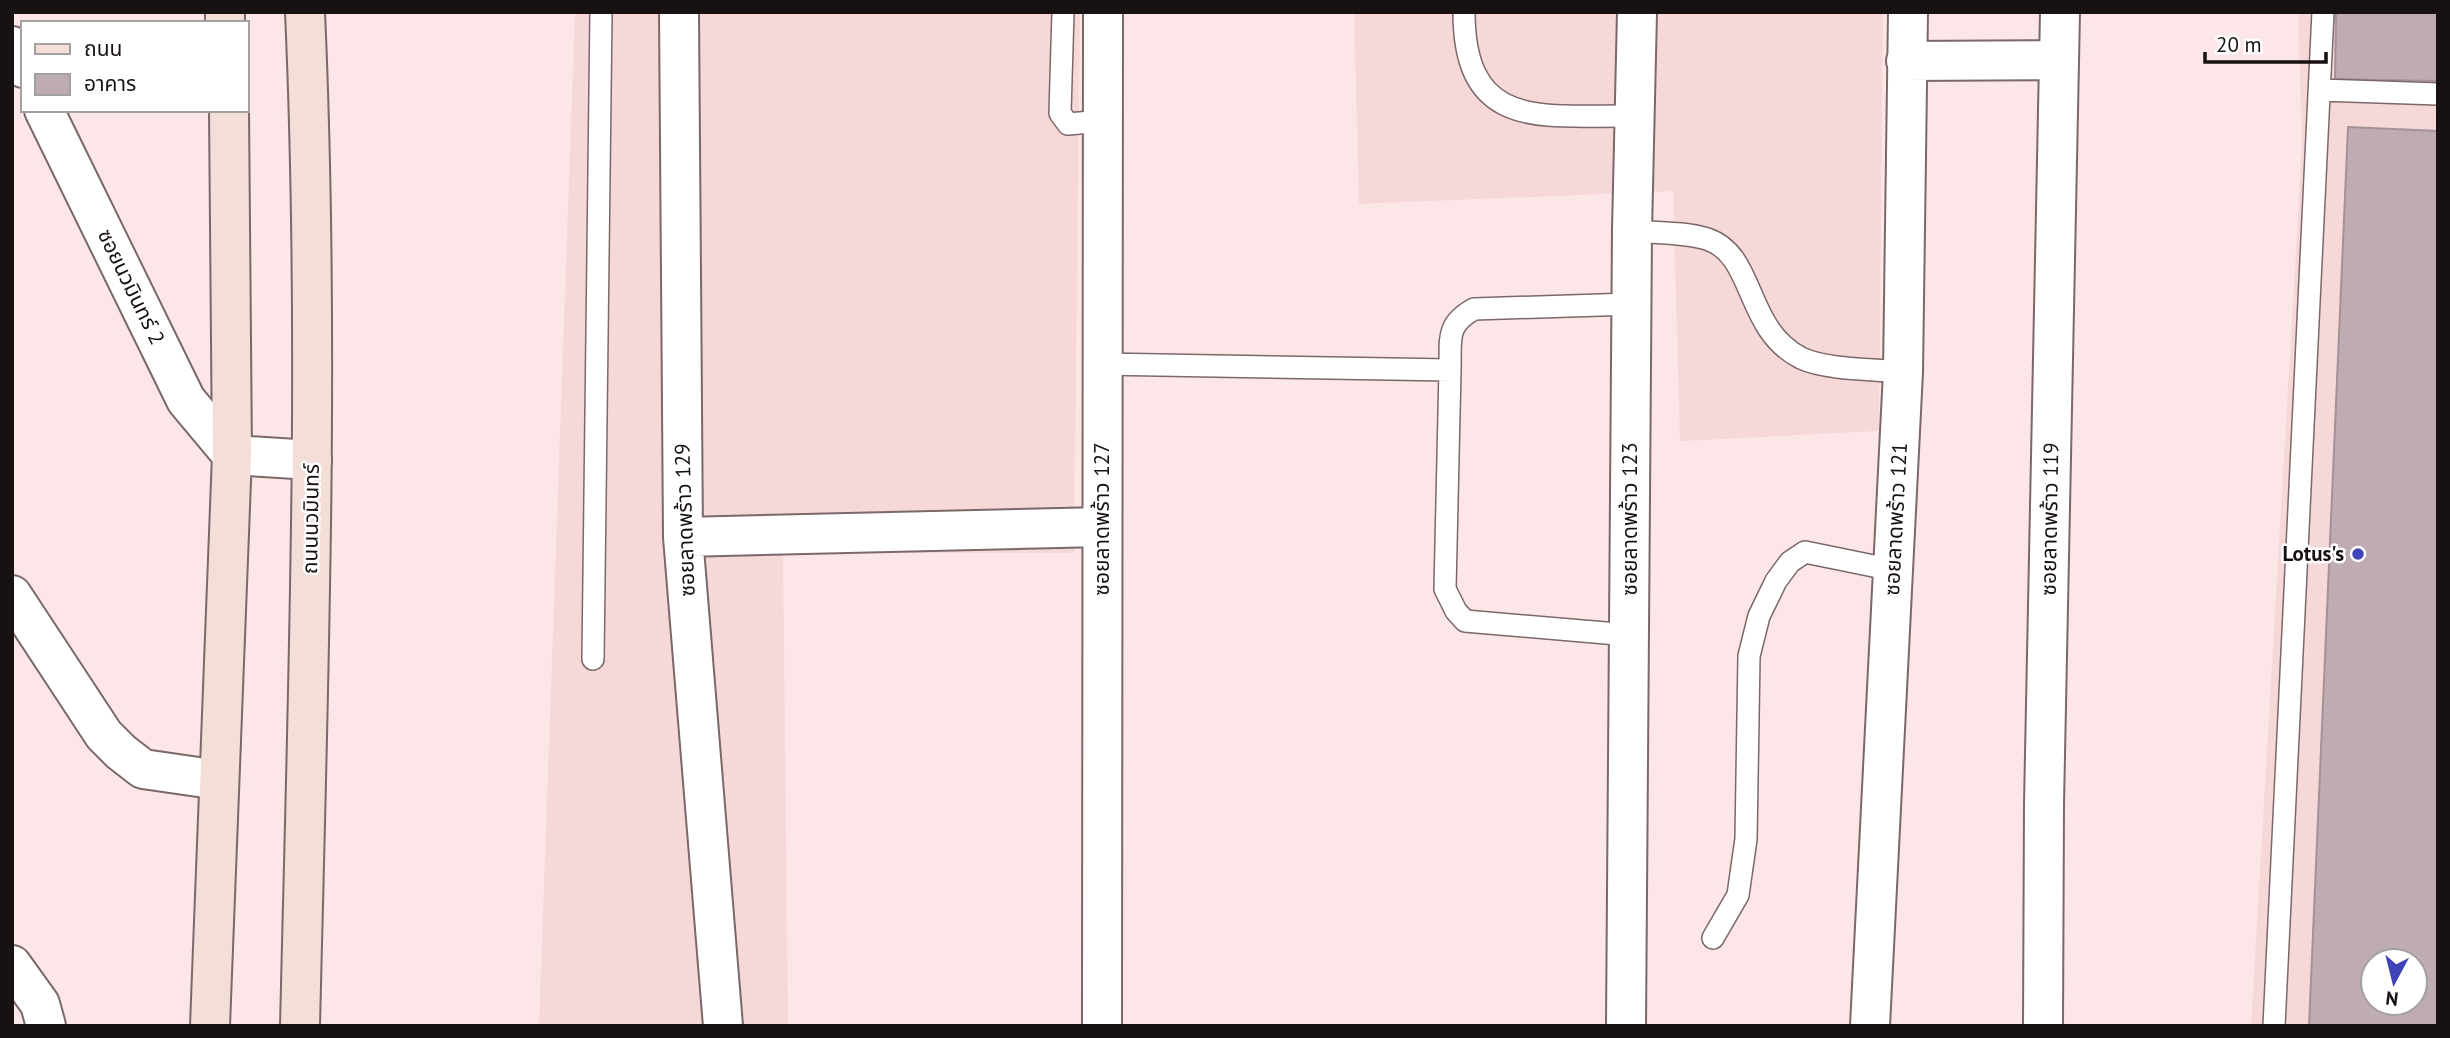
<svg xmlns="http://www.w3.org/2000/svg" width="2450" height="1038" viewBox="0 0 2450 1038" font-family="'PT Sans','Noto Sans Thai',sans-serif">
	<rect width="100%" height="100%" fill="#fce6e7"/>
	<path fill="#f6d8d9" fill-rule="evenodd" d="M575,12H1080L1074,553H783L788,1026H539Z
		M1354,12H1883L1879,431L1680,441L1673,191L1359,204Z
		M2298,12H2438V1026H2251L2302,146ZM2373,961H2415V1003H2373Z"/>
	<path fill="#bfacb2" stroke="#a49298" stroke-width="2" fill-rule="evenodd" d="M2336,12H2438V81L2335,79Z
		M2348,127L2438,131V1026H2309ZM2373,961H2415V1003H2373Z"/>
	<g fill="none" stroke-linecap="round" stroke-linejoin="round">
		<g stroke="#7b6869" stroke-width="24">
			<path id="lane" d="M1063,12L1060,113L1068,124L1103,121
				M1464,12C1464,132 1543,115 1633,116
				M2321,90L2438,94
				M1632,231C1655,233 1685,232 1707,239C1756,255 1744,329 1801,358C1826,370 1874,369 1903,372
				M1102,364L1450,370L1445,589L1456,611L1465,621L1629,635
				M1450,370C1451,340 1445,325 1474,309L1631,304
				M593,659L601,12
				M1713,938L1738,895L1746,839L1749,656L1759,616L1776,581L1790,562L1805,552L1893,570
				M2274,1026L2323,12"/>
		</g>
		<g stroke="#7b6869" stroke-width="42">
			<path id="street" d="M679,12L683,537L723,1026
				M12,46L23,68
				M1906,61L2059,60
				M44,110L186,400L232,455L312,460
				M683,537L1102,527
				M12,595L104,735L121,752L143,769L219,780
				M12,965L40,1004L46,1026
				M1102,1026L1103,12
				M1626,1026L1632,231L1637,12
				M1870,1026L1903,372L1908,12
				M2043,1026L2044,804L2060,12"/>
		</g>
		<g stroke="#7b6869" stroke-width="42">
			<path id="secondary" d="M225,12V23
				M210,1026L232,455L229,110
				M300,1026C308,688 320,350 305,12"/>
		</g>
		<use href="#lane" stroke="#fff" stroke-width="21"/>
		<use href="#street" stroke="#fff" stroke-width="38"/>
		<use href="#secondary" stroke="#f4ded8" stroke-width="38"/>
	</g>
	<circle fill="#4144b9" stroke="#fff" stroke-width="2.5" cx="2358" cy="554" r="7"/>
	<g text-anchor="middle" stroke-width="5" stroke-linejoin="round" paint-order="stroke">
		<g font-size="21" fill="#181111" stroke="#fff">
			<text transform="translate(131 287) rotate(64)" y="7">ซอยนวมินทร์ 2</text>
			<text transform="translate(311 519) rotate(-89)" y="7">ถนนนวมินทร์</text>
			<text transform="translate(1102 519) rotate(-90)" y="7">ซอยลาดพร้าว 127</text>
			<text transform="translate(1630 519) rotate(-90)" y="7">ซอยลาดพร้าว 123</text>
			<text transform="translate(1896 519) rotate(-87)" y="7">ซอยลาดพร้าว 121</text>
			<text transform="translate(2050 519) rotate(-89)" y="7">ซอยลาดพร้าว 119</text>
			<text transform="translate(685 520) rotate(-92)" y="7">ซอยลาดพร้าว 129</text>
		</g>
		<g font-size="21" font-weight="bold" fill="#181111" stroke="#fff" text-anchor="end">
			<text x="2344" y="561">Lotus's</text>
		</g>
	</g>
	<rect width="2450" height="1038" fill="none" stroke="#181111" stroke-width="28"/>
	<rect x="21" y="21" width="228" height="91" fill="#ffffff" stroke="#a3a0a0" stroke-width="2"/>
	<rect x="35" y="44" width="35" height="10" fill="#f4ded8" stroke="#a3a0a0" stroke-width="2"/>
	<text x="84" y="56" font-size="21" fill="#181111">ถนน</text>
	<rect x="35" y="74" width="35" height="21" fill="#bfacb2" stroke="#a3a0a0" stroke-width="2"/>
	<text x="84" y="91" font-size="21" fill="#181111">อาคาร</text>
	<g transform="translate(2394 982) rotate(187)"><circle r="33" fill="#ffffff" stroke="#a3a0a0" stroke-width="2"/>
	<path d="M0-5L12 26L0 18L-12 26Z" fill="#4144b9"/>
	<text y="-10" font-size="19" font-weight="bold" text-anchor="middle" fill="#181111">N</text>
	</g>
	<path d="M2205 52v10h121v-10" fill="none" stroke="#181111" stroke-width="3.5"/>
	<text x="2216" y="52" font-size="21" fill="#181111" stroke="#ffffff" stroke-width="5" paint-order="stroke">20 m</text>
</svg>
